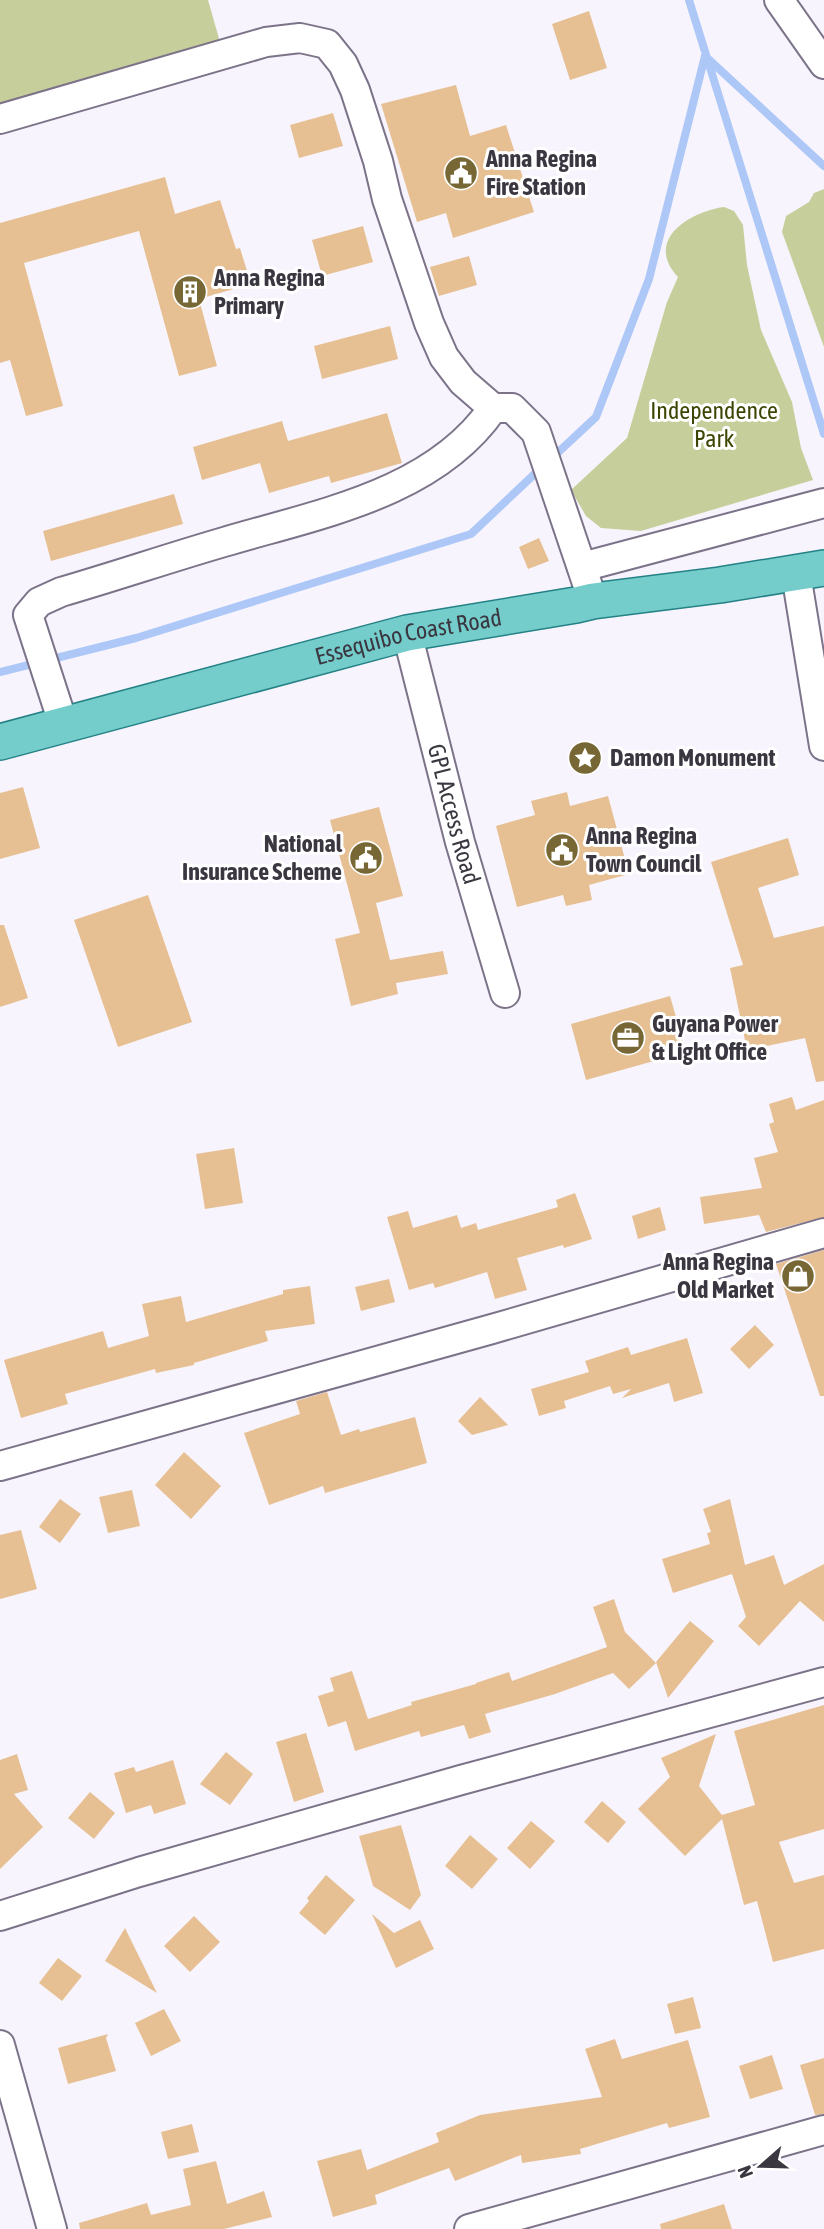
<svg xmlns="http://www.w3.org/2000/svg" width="824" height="2229" viewBox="0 0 824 2229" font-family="'Asap Condensed',sans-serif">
	<rect width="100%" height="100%" fill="#f8f4fe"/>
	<path fill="#c6cf9b" d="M0,0H208L222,49L0,105Z
		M824,189V347L782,232L786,216L809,202L814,193Z
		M724,207L734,211L743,225L747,265L761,330L792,402L801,448L813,480L641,531L601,528L586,516L571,490L627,438L667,302L678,277C644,241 688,212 724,207Z"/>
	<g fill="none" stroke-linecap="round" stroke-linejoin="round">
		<path stroke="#adc7f7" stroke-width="8" d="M689,0L824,434
			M705,56L824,166
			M552,458L596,417L649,279L705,56
			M0,672L136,638L471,534L542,467"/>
	</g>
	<path fill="#e6c093" d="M589,11L607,68L570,80L552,24Z
		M456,85L470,136L506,125L534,212L453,238L446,213L417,222L381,104Z
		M333,113L343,146L299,158L290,125Z
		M165,177L175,214L220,200L236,249L240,248L251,284L199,299L217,366L179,376L139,231L24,263L63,406L26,416L10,360L0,363V223Z
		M363,226L373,262L322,276L312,240Z
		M469,256L477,285L439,296L430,267Z
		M390,326L398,359L322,379L314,346Z
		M387,413L402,463L331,483L329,476L269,493L260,463L202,480L193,447L282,421L288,441Z
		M174,494L183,524L51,561L43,531Z
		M539,538L549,561L528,569L519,547Z
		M23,787L40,848L0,859V793Z
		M567,792L570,806L608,796L629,874L589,885L592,900L566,906L563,895L517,907L496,826L535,815L531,801Z
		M379,807L403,896L376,903L390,960L443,951L448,974L396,983L398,994L351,1006L335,939L360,933L330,820Z
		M788,838L799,875L758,888L774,938L824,926V1081L816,1082L805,1038L747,1050L730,968L743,965L711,862Z
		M148,895L192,1022L118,1047L74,920Z
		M0,925H4L28,998L0,1007Z
		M670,996L686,1052L586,1080L571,1024Z
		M792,1097L796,1110L824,1100V1217L766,1232L759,1215L704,1224L700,1197L762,1188L754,1158L778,1152L769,1124L774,1122L769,1104Z
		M234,1148L243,1203L205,1209L196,1154Z
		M575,1193L592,1239L564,1248L563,1245L517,1258L527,1290L495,1299L487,1272L435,1288L433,1283L409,1290L387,1217L408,1211L413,1228L457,1215L461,1228L476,1223L478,1230L558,1207L556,1200Z
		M660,1207L666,1230L638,1239L632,1216Z
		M824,1250V1396H820L776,1264Z
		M389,1279L395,1302L361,1311L355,1287Z
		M310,1286L315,1324L265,1331L268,1341L194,1363V1365L156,1373L155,1369L65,1394L68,1404L21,1418L4,1360L103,1331L108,1348L149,1336L142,1304L181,1296L186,1322L283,1294V1290Z
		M755,1325L774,1345L749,1369L730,1349Z
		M687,1338L703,1393L674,1402L669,1383L622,1398L631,1389L613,1394L610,1386L564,1401L566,1408L539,1416L531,1389L589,1372L585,1361L628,1347L631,1355Z
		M327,1392L341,1435L359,1429L360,1432L415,1417L427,1463L325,1493L323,1486L269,1505L244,1433L300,1414L296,1401Z
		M480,1397L508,1425L472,1435L458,1421Z
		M184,1452L221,1486L191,1519L155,1485Z
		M132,1490L140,1526L108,1533L99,1497Z
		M60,1499L81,1514L60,1543L39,1527Z
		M730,1499L745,1565L774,1555L784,1585L824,1564V1622L800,1601L759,1646L738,1626L746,1617L732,1574L673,1593L662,1559L710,1544L707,1533L711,1532L703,1509Z
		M21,1530L37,1589L0,1599V1535Z
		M614,1599L625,1632L656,1663L629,1689L613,1673L555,1694L485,1714L491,1732L469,1739L464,1725L421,1737L419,1731L355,1751L346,1721L328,1727L318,1696L334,1691L330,1678L352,1671L368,1719L412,1705L411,1702L476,1684V1683L509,1672L512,1681L607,1647L593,1607Z
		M690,1621L714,1641L668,1698L656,1662Z
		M824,1705V1829L779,1842L794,1883L824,1875V1949L773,1962L757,1901L744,1905L722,1819L685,1856L638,1809L670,1777L661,1758L716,1734L699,1786L722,1815L755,1805L734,1731Z
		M306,1733L324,1792L294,1802L276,1742Z
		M226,1752L253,1774L230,1805L200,1784Z
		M17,1754L28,1790L14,1794L43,1827L0,1869V1760Z
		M173,1760L186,1804L154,1814L151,1805L126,1813L114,1773L134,1767L136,1772Z
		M90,1792L115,1813L94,1839L68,1818Z
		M602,1801L626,1822L608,1843L584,1822Z
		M531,1821L555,1841L530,1869L507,1848Z
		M401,1825L421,1895L410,1910L373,1886L359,1836Z
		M470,1835L498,1859L472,1889L445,1866Z
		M326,1875L355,1900L325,1935L299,1913L309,1901L307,1898Z
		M372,1914L394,1933L420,1920L434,1949L396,1968Z
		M194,1916L220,1942L190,1972L164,1946Z
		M125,1928L157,1993L105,1961Z
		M58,1958L82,1976L62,2001L39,1983Z
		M693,1997L701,2028L675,2034L667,2004Z
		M164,2009L181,2041L151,2056L135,2023Z
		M108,2034L106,2038L116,2071L68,2084L58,2048Z
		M615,2039L622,2059L688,2040L710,2117L669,2128L667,2123L580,2149L581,2154L522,2163L521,2155L455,2181L449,2168L375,2195L377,2204L333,2217L317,2161L361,2149L367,2170L439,2142L436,2133L480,2115L602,2097L585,2049Z
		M772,2055L783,2089L750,2099L739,2066Z
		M824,2058V2114L815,2115L800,2065Z
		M192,2124L199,2152L168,2159L161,2132Z
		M216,2161L227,2204L264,2191L272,2217L224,2229H80L79,2223L147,2203L151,2215L191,2205L183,2169Z
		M724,2204L732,2229H661L660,2224Z"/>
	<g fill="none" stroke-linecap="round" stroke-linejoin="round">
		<g stroke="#7c7389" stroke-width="32">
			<g id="minor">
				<path d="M779,0L824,64"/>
				<path d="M0,119L266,42L300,38L327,44L343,64L355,90L378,161L387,199L429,323L444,357L463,382L493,408"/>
				<path d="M582,567L824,503"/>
				<path d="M796,574L824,746"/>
				<path id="s1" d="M407,633L460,842L505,993"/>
				<path d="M64,726L28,615L39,602L61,592C116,576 169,558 224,542C318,514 434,494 493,408H512L536,432L593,601"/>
				<path d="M0,1466L492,1329L824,1233"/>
				<path d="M0,1916L139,1872L461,1780L824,1682"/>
				<path d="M0,2045L52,2229"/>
				<path d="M469,2229L824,2130"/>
			</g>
		</g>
		<g stroke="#248285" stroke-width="38">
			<g id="major">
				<path id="s2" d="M0,742L407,633L576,605L593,601L720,585L824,568"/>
			</g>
		</g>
		<use href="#minor" stroke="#fff" stroke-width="28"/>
		<use href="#major" stroke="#74cccb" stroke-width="35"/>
	</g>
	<defs>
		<g id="civic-disc" transform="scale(1.75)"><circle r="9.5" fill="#776734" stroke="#fff"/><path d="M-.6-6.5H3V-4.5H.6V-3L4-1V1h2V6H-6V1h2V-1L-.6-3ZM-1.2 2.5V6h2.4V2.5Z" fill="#fff"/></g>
		<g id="building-disc" transform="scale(1.75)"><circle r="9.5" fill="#776734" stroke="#fff"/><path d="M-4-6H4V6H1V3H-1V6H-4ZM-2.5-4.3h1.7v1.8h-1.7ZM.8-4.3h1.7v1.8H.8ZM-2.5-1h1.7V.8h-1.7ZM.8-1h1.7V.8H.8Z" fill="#fff"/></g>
		<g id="sight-disc" transform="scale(1.75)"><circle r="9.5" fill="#776734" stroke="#fff"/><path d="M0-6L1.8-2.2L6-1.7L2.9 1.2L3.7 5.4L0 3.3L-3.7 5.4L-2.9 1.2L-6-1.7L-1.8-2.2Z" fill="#fff"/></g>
		<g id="office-disc" transform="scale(1.75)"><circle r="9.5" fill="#776734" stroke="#fff"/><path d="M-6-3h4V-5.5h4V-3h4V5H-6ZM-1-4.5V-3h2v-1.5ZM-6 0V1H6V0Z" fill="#fff"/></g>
		<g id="shop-disc" transform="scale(1.75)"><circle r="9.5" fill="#776734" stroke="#fff"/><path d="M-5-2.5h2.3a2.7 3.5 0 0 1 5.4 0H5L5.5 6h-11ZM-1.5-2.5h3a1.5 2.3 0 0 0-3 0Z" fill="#fff"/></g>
	</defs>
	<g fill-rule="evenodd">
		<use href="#civic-disc" x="461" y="173"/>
		<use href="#building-disc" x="190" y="292"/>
		<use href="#sight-disc" x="585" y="758"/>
		<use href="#civic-disc" x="562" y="850"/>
		<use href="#civic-disc" x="366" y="858"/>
		<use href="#office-disc" x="628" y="1038"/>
		<use href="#shop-disc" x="798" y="1276"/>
	</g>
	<g text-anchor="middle" stroke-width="6" stroke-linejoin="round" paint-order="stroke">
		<g font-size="24" font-weight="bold" fill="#3b3741" stroke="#fff" text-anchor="start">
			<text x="486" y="167">Anna Regina<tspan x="486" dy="28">Fire Station</tspan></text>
			<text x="214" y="286">Anna Regina<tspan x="214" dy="28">Primary</tspan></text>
			<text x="610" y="766">Damon Monument</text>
			<text x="586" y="844">Anna Regina<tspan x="586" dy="28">Town Council</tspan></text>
			<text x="342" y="852" text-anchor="end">National<tspan x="342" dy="28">Insurance Scheme</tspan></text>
			<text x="652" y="1032">Guyana Power<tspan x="652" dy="28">&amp; Light Office</tspan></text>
			<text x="774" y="1270" text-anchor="end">Anna Regina<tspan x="774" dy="28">Old Market</tspan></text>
		</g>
		<g font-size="24" fill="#3e4503" stroke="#fff">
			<text x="714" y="419">Independence<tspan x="714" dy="28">Park</tspan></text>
		</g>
		<g font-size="24" fill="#3b3741" stroke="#fff">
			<text dy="8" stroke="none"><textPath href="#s2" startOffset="422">Essequibo Coast Road</textPath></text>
			<text dy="8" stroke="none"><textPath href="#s1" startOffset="187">GPL Access Road</textPath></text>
		</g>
	</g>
	<g transform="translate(761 2166) rotate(250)" stroke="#ffffff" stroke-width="5" paint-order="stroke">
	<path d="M0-5L12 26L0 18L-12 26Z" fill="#3b3741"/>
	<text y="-10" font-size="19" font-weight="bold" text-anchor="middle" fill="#3b3741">N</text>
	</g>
</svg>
